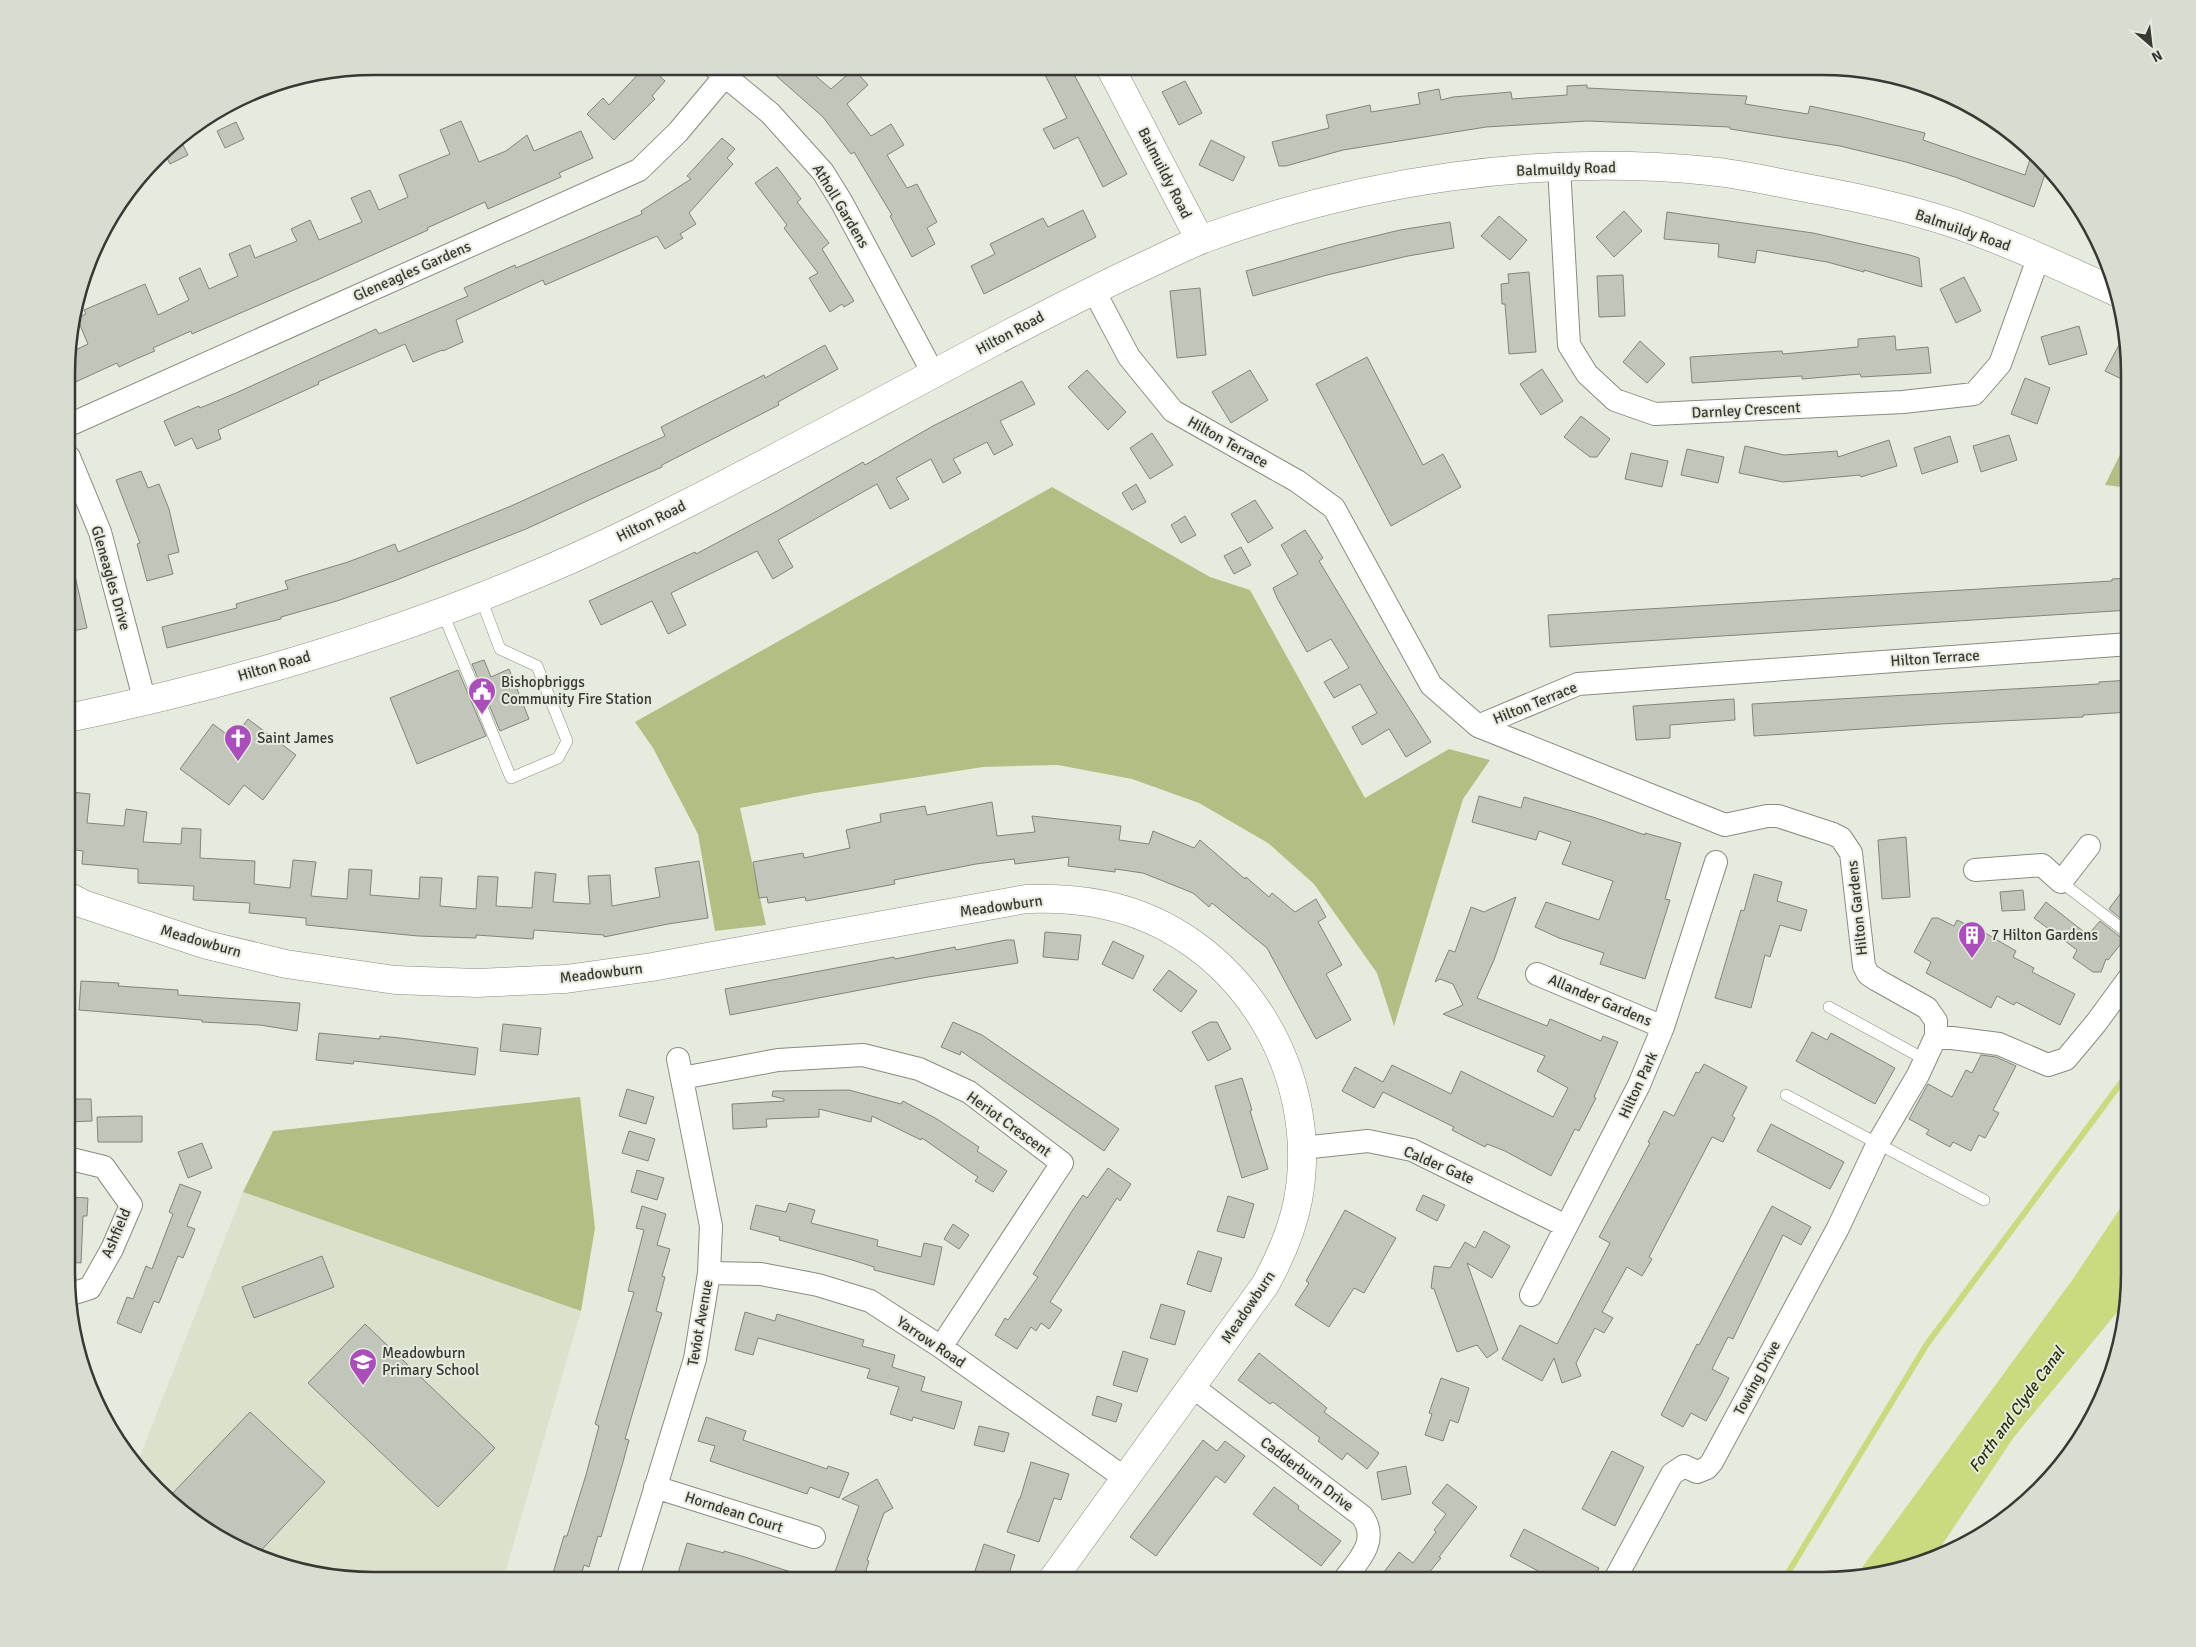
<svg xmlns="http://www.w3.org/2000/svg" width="2196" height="1647" viewBox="0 0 2196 1647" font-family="Signika,sans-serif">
	<rect width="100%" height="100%" fill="#e7ebde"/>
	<path fill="#dce1cd" d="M243,1192L581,1311L503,1580H355L257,1557L171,1504L138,1461Z"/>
	<path fill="#b1bf84" d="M2130,434V488L2105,485Z
		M1052,487L1210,577L1250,590L1365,798L1449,749L1490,760L1463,799L1394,1026L1377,973L1314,884L1268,843L1199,803L1132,779L1058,765L983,767L815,793L740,808L766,925L715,931L698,834L653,748L635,722Z
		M580,1097L595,1228L581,1311L243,1192L273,1131Z"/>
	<path fill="#c8db80" d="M2129,1195L2128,1299L2014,1437L1934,1557L1882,1575L1855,1577L2073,1279Z"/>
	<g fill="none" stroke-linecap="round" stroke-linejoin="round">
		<path stroke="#c8db80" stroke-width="6" d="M1783,1581L1927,1344L2129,1072"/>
	</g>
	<path fill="#c2c5b9" stroke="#828579" d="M646,66H649L665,81L652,96L655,99L614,140L587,114L603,98L609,105Z
		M765,66H804L831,89L854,69L868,85L847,104L871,136L891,124L904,145L887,155L907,188L917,184L937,222L927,228L935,244L912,257L890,216L892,215L854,152L851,154L823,117Z
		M1041,67H1070L1127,174L1103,187L1078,137L1054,149L1043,129L1067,118Z
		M1185,81L1202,113L1179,125L1162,92Z
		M1587,85V88L1747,96L1745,104L1808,114L1810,106L1857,116L1925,133L1923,140L2025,175L2032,153L2046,171L2034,207L1955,177L1906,162L1840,146L1730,129V127L1588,121L1486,127L1343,150L1286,166H1279L1272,142L1329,128L1326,115L1370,105L1371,112L1420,104L1418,93L1439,89L1441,100L1453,97L1511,92L1512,99L1567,95V86Z
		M461,121L479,162L506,151L527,135L534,151L581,131L593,158L559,173L561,177L488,209L485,202L427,228L428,230L317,280L192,334L191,331L153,348L155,351L136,359L119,367L117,363L69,385V353L88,344L77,318L86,314L84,310L145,284L158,315L189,300L179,278L200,268L209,289L238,276L229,254L250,245L255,258L297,241L291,229L310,220L319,240L362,222L351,198L370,190L379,210L408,197L399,175L450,154L440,130Z
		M236,122L244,139L225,148L217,131Z
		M722,138L735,149L727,158L733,164L689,213L696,224L680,234L683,238L665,249L657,236L545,285L543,280L456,320L463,342L443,351L442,350L413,362L405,344L318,382L319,384L218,430L221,439L197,449L192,438L175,446L164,421L199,406L200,408L236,393L376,329L379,334L468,296L464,288L515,265L516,268L642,214L641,211L691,179L687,176Z
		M1211,140L1245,157L1233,181L1199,165Z
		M181,141L188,155L170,164L164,152L167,147Z
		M777,167L801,199L797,202L829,243L822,249L854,301L844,307L842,304L830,312L809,278L818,273L784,228L787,225L755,183Z
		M1083,210L1096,237L984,294L971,266L995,254L990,244L1043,218L1048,227Z
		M1624,211L1642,231L1614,257L1596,237Z
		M1667,212L1813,233L1910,255L1919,258L1922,287L1864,270V272L1827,262L1757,250L1755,263L1718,257L1719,244L1664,239Z
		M1499,216L1527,240L1510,260L1481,236Z
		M1450,222L1454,248L1408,256L1327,275L1253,296L1246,271L1338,245L1400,230Z
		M1529,272L1536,352L1509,354L1505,304H1502L1501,284L1509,283L1508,274Z
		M1623,275L1625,316L1599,317L1597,276Z
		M1964,277L1981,311L1956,323L1940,289Z
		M1200,288L1206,355L1177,358L1170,291Z
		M2079,326L2087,354L2049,365L2041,337Z
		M2126,332L2130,374V383L2105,371Z
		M1895,336L1896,350L1928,347L1931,373L1861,377L1860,374L1802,379V376L1692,383L1690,357L1782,351L1783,354L1858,347V339Z
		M1640,341L1665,364L1647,383L1623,362Z
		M825,345L838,369L778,402L779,405L662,465V467L626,483L526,529L394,581L337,601L281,617V619L167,648L162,627L237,608L236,604L288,589L285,581L348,562L395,544L398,552L511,506L665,436L661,427L764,375L765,378Z
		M1367,357L1423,465L1443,454L1461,487L1391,526L1316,384Z
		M1542,369L1563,401L1541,415L1520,384Z
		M1087,370L1126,412L1108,430L1068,387Z
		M1250,370L1268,400L1231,423L1212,392Z
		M2025,378L2050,388L2037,424L2011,414Z
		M1022,381L1035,404L1000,421L1013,445L994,455L987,442L953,459L961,473L943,483L931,459L896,478L909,499L890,509L877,484L778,540L793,567L773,579L757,551L671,593L686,625L668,634L652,601L601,625L589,601L695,552L696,554L779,510L863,462L865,465L933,426Z
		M1581,416L1610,439L1597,457H1590L1564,437Z
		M1152,433L1173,465L1150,479L1130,448Z
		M2009,435L2017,460L1981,472L1973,446Z
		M1950,436L1958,462L1922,474L1914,448Z
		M1889,440L1897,466L1861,477L1860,475L1783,482L1739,473L1745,446L1784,455L1837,451L1838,457Z
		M1687,449L1724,457L1718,483L1681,475Z
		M1631,453L1668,461L1662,487L1625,479Z
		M141,471L148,488L159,484L169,509L179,552L168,555L173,574L147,581L137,544L140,543L116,480Z
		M1136,484L1146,502L1132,510L1122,493Z
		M1255,500L1273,528L1248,543L1231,514Z
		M1185,516L1196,535L1181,543L1171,525Z
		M1305,530L1323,558L1319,561L1384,669L1431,742L1406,757L1389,729L1362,745L1352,727L1377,713L1360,684L1334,698L1324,682L1349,668L1331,639L1307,652L1277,598L1273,588L1298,574L1281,545Z
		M1241,547L1251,565L1234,574L1224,556Z
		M75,576L87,628L68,632V577Z
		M2130,578V610L1550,647L1548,615L2112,581V579Z
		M484,660L491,677L509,669L529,719L500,731L472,664Z
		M458,670L486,736L417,764L390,698Z
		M2130,680V712L2083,715V717L1940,724L1754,736L1752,704L2099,684V682Z
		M1734,699L1735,720L1670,725V738L1636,740L1633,706Z
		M248,719L296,755L263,800L244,785L229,805L180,769L213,724L233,739Z
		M71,792L90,794L87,823L124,826L126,809L147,812L143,842L181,844L182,828L201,829L200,858L255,861L254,884L290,888L293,860L316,862L311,896L347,899L349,869L372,870L370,895L419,899L420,877L442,878L440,906L476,909L478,876L498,877L496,906L532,908L535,872L556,874L553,902L590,904L588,876L610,875L612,906L660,897L655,868L699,861L708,918L668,924L604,937V935L534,930L533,939L476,935V938L418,936L306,925V918L249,913L250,903L193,900L194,886L138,883V869L82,864L83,851L68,849Z
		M1479,796L1521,808L1524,797L1596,818L1645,835V833L1681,843L1665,899L1670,900L1645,979L1600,964L1604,953L1559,938L1535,927L1546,902L1599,920L1613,881L1562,864L1571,842L1539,831L1536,840L1472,822Z
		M992,802L997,836L1035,832L1032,816L1121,826L1119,840L1149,844L1153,831L1194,848L1200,840L1245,879L1246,877L1269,897L1272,893L1295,912L1316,899L1326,917L1318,922L1342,965L1326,974L1351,1020L1316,1039L1267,948L1212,903L1209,907L1193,893L1143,873L1115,869V872L1068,866L1069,857L1015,864L1014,859L976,864L894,880L895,884L806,901L805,897L768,903L767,897L759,898L753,862L803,853L804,858L850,848L846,830L881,822L880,814L925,806L927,815Z
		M1906,837L1910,897L1882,899L1878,840Z
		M1754,874L1782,882L1777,901L1807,910L1801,931L1780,925L1770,957L1765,955L1751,1008L1715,998L1741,910L1744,911Z
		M2129,882V925L2109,909Z
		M2023,890L2025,910L2002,911L2000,892Z
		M1516,897L1494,960L1477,998L1547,1026L1550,1019L1601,1041L1603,1036L1618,1042L1594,1097L1596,1098L1579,1131L1575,1129L1551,1176L1505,1151L1487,1144L1485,1147L1452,1130L1454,1127L1383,1092L1374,1108L1342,1091L1355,1067L1383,1082L1392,1065L1451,1094L1461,1071L1553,1117L1568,1088L1537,1071L1545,1056L1443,1014L1463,1005L1453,984L1440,979L1435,982L1449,950L1455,952L1471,907L1484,912Z
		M2046,902L2088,935L2100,921L2124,940L2108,960L2106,959L2101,972H2093L2073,958L2077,950L2034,918Z
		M1932,918H1938L1954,926L1957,920L1987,934L2016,951L2013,957L2034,968L2032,972L2075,994L2060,1025L2016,1002L2014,1005L1997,996L1991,1008L1926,973L1931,962L1914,952Z
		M1045,932L1081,935L1078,960L1043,957Z
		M1006,940H1014L1018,963L928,977L730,1015L725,989L894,957L895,959L955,947L956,950Z
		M1113,941L1144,956L1133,979L1102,964Z
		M1169,970L1197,991L1181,1012L1153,990Z
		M81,981L119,983L118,986L178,990V995L300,1003L297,1031L260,1025L202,1022V1020L79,1010Z
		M953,1022L982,1035L1119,1129L1104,1151L961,1051L960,1055L941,1047Z
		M1210,1022H1217L1231,1049L1208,1061L1192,1032Z
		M503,1024L541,1028L538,1055L500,1051Z
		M1812,1032L1827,1040L1831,1033L1895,1068L1875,1104L1796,1061Z
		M319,1033L380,1039V1036L400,1038L478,1048L475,1075L354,1061L353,1064L316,1060Z
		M1981,1055L1996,1057L2016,1066L1993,1110L1999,1113L1985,1138L1979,1135L1971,1151L1953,1142L1950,1147L1926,1134L1929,1130L1909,1119L1928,1084L1952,1097L1966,1070L1972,1073Z
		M1704,1064L1747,1087L1732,1116L1735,1118L1723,1142L1712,1137L1649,1257L1652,1259L1642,1276L1627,1267L1602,1312L1613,1318L1604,1333L1595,1328L1576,1363L1581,1376L1562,1383L1554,1358L1542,1381L1502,1359L1520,1325L1557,1344L1610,1243L1599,1237L1650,1143L1648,1142L1664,1111L1674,1116L1696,1072L1699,1073Z
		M1242,1078L1252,1110L1250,1111L1268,1169L1242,1178L1215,1086Z
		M627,1089L654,1097L646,1124L619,1116Z
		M849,1090L901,1104L903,1101L937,1119L979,1147L977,1151L1007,1171L993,1192L975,1181L978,1177L922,1138L921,1140L872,1116L871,1122L819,1109V1117L766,1119L767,1127L733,1129L732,1104L784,1101V1099L772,1096L773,1091Z
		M67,1099H91L92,1121L67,1122Z
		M142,1116V1142H98L97,1117Z
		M1771,1124L1844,1162L1830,1189L1757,1151Z
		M629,1131L655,1139L648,1161L622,1153Z
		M202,1143L212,1168L188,1178L178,1152Z
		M1108,1168L1131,1184L1120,1201L1117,1198L1050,1302L1062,1310L1049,1329L1041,1323L1036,1331L1031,1327L1017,1349L995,1335L1005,1318L1008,1320L1038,1277L1033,1274L1072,1211L1083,1195L1087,1198Z
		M637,1170L664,1178L657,1200L631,1192Z
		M180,1184L201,1192L187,1226L195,1229L183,1258L178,1256L159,1303L154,1301L141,1333L117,1323L127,1297L133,1299L146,1266L152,1269L173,1214L169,1212Z
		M1423,1195L1445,1205L1437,1221L1416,1210Z
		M1228,1196L1254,1204L1244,1238L1217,1231Z
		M67,1197L88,1198L87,1216H83L81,1263L67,1262Z
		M789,1203L815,1210L811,1223L878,1240L877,1246L921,1257L924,1243L942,1247L934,1285L874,1270V1267L852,1260L779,1240L780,1237L750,1229L756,1205L786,1212Z
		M642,1206L666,1214L657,1245L670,1249L662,1276L665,1277L656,1311L662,1313L625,1439L629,1440L623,1462L601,1537L598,1536L589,1567L584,1565L580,1580H551L564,1536H567L586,1475L599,1426L595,1424L634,1292L628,1291L644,1230L636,1228Z
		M1772,1206L1811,1227L1801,1245L1783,1235L1733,1339L1728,1337L1712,1369L1729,1378L1721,1394L1706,1421L1691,1413L1683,1427L1661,1415L1697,1344L1699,1345Z
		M1345,1210L1396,1238L1364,1293L1354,1288L1329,1327L1295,1305L1309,1283L1306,1281Z
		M953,1224L969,1235L959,1249L944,1239Z
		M1484,1231L1510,1246L1492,1278L1467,1263L1498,1350L1487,1358L1477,1345L1457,1352L1434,1289L1431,1288L1434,1266L1450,1268L1465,1242L1475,1248Z
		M1198,1251L1222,1258L1211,1292L1187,1284Z
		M322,1256L334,1287L254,1318L242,1287Z
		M1161,1304L1185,1311L1175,1345L1150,1338Z
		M745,1312L775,1321L777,1314L864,1340L862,1346L895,1355L892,1367L925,1377L921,1391L962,1402L954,1429L913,1417L912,1421L890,1414L899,1387L867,1378L870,1369L758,1338L753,1355L735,1350Z
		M365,1324L495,1448L438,1507L308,1383Z
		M1123,1351L1148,1359L1137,1392L1113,1385Z
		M1259,1353L1327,1408L1324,1412L1379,1453L1367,1469L1347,1453L1342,1460L1318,1441L1320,1438L1273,1402L1270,1404L1238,1380Z
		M1441,1378L1469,1388L1458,1423L1450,1420L1443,1441L1425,1435L1432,1414L1429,1413Z
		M1097,1396L1122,1404L1116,1422L1092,1415Z
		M250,1412L325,1482L255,1557L200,1522L171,1495Z
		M706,1417L746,1431L743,1440L827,1469L828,1466L849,1473L839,1498L810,1487L807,1494L710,1461L715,1446L698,1441Z
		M979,1426L1009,1433L1004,1452L974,1445Z
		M1203,1440L1217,1451L1225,1441L1245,1456L1225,1483L1216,1476L1156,1556L1130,1537Z
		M1612,1451L1644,1467L1615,1526L1582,1509Z
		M1031,1462L1069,1474L1061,1500L1054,1498L1039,1542L1007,1532L1019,1499H1020Z
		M1406,1466L1411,1494L1382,1500L1377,1472Z
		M877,1479L893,1508L884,1513L867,1560L869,1561L863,1580H832L859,1506L842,1499Z
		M1447,1484L1477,1507L1439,1557L1441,1558L1428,1574L1436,1581H1395L1384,1572L1399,1552L1413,1563L1436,1532L1434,1530L1446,1514L1432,1503Z
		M1274,1487L1299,1506L1298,1509L1341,1541L1321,1566L1253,1514Z
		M1524,1529L1599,1568L1593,1581H1557L1510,1556Z
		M687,1543L724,1553V1551L745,1557L803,1576L802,1580H719L701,1575L700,1580H676Z
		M984,1544L1015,1555L1007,1580H972Z"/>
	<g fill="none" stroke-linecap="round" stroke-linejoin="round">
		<g stroke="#888b80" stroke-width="12">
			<path id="service" d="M442,611L511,778L558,758L567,741L537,666L500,649L480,596
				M2061,882L2129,934
				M1829,1007L1926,1060
				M1786,1095L1984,1200"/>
		</g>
		<g stroke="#888b80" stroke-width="24">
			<path id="minor" d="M714,67L770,113L823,172L841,201L933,373
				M1559,167L1569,345L1587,374L1615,400L1655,414L1903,402L1974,394L2000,364L2039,256
				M1093,289L1129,357L1173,411L1297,481L1334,508L1431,685L1478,726L1725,825
				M69,425L639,170L678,132L725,76
				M69,457L100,532L145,702
				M1478,726L1578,684L2130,644
				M1975,870L2042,865L2061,882L2089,846
				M1537,974L1663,1027
				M1936,1036L1999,1044L2048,1065L2066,1059L2096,1023L2129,978
				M682,1078L778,1060L863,1055L919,1069L969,1092L1062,1163L941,1347
				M1302,1148L1368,1141L1412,1150L1566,1226
				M67,1158L104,1167L131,1205L112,1249L90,1288L68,1295
				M709,1273L761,1274L818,1285L870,1301L941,1347L1126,1479
				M1531,1295L1639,1085L1663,1027L1716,862
				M1193,1387L1362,1516C1380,1541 1358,1561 1343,1581
				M655,1487L814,1537
				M627,1580L695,1359L709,1273L711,1226L678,1059
				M1614,1581L1672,1474L1684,1466L1697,1472L1707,1468L1712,1462L1838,1228L1878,1143L1918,1075L1936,1036V1021L1927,1008L1877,980L1868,974L1864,966L1851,853L1841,838L1833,834L1778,816H1767L1725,825"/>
		</g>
		<g stroke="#888b80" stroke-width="29">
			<path id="tertiary" d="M1110,67L1200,240
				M68,718C267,677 465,614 648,523C766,465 881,401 997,340C1049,313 1100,286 1153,262C1170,254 1186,246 1203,239C1363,180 1539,154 1709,171C1741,174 1774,182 1806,188C1856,197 1907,208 1955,224C2010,243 2063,268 2116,292
				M68,896L83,904L207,945L286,964L395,980L477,983L566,979L652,967L1026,899C1053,898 1078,899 1105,905C1237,933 1322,1070 1298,1200C1292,1231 1280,1258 1265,1285L1052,1580"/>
		</g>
		<use href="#service" stroke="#fff" stroke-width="11"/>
		<use href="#minor" stroke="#fff" stroke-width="22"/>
		<use href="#tertiary" stroke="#fff" stroke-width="28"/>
	</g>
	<defs>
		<g id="civic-pin" transform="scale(1.4375)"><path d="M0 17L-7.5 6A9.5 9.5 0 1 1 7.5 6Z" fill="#aa4eb9" stroke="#e7ebde"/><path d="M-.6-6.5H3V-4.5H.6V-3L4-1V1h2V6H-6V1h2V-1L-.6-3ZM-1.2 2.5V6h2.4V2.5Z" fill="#fff"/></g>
		<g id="church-pin" transform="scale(1.4375)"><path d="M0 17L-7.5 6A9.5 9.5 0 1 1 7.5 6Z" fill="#aa4eb9" stroke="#e7ebde"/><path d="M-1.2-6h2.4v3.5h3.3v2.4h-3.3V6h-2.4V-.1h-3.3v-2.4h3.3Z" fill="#fff"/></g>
		<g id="building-pin" transform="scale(1.4375)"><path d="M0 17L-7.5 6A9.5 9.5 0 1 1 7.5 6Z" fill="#aa4eb9" stroke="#e7ebde"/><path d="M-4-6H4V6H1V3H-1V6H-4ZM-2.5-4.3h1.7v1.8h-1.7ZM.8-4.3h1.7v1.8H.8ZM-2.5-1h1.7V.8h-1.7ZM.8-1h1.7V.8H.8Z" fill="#fff"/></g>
		<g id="school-pin" transform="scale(1.4375)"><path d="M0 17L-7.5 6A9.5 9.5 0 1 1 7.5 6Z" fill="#aa4eb9" stroke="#e7ebde"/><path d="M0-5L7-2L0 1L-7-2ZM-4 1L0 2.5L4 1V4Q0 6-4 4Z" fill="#fff"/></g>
	</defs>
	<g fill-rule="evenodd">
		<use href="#civic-pin" x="482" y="691"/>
		<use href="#church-pin" x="238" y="738"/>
		<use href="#building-pin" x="1972" y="935"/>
		<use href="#school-pin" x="363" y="1362"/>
	</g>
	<g text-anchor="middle" stroke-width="4" stroke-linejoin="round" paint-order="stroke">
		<g font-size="15" fill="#383935" stroke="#e7ebde">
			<text transform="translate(1566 169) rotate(-2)" y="5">Balmuildy Road</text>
			<text transform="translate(1165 173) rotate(63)" y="5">Balmuildy Road</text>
			<text transform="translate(841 206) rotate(59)" y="5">Atholl Gardens</text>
			<text transform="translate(1963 230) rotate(19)" y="5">Balmuildy Road</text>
			<text transform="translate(412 271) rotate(-24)" y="5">Gleneagles Gardens</text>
			<text transform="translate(1010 333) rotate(-28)" y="5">Hilton Road</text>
			<text transform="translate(1746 410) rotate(-3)" y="5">Darnley Crescent</text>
			<text transform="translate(1228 442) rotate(29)" y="5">Hilton Terrace</text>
			<text transform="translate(651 521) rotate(-26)" y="5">Hilton Road</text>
			<text transform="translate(111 578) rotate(74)" y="5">Gleneagles Drive</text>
			<text transform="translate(1935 658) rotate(-4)" y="5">Hilton Terrace</text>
			<text transform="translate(274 666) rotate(-16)" y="5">Hilton Road</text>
			<text transform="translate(1535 703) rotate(-22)" y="5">Hilton Terrace</text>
			<text transform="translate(1001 906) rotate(-8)" y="5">Meadowburn</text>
			<text transform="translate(1857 908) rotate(-96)" y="5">Hilton Gardens</text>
			<text transform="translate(201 941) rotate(16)" y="5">Meadowburn</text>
			<text transform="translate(601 973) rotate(-7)" y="5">Meadowburn</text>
			<text transform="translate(1600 1000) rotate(23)" y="5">Allander Gardens</text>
			<text transform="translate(1638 1085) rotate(-65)" y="5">Hilton Park</text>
			<text transform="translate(1009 1124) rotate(36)" y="5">Heriot Crescent</text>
			<text transform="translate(1439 1165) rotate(23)" y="5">Calder Gate</text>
			<text transform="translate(116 1233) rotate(-67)" y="5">Ashfield</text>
			<text transform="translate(1248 1307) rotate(-56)" y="5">Meadowburn</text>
			<text transform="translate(700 1323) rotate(-80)" y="5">Teviot Avenue</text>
			<text transform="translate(931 1342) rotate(34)" y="5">Yarrow Road</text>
			<text transform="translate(1757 1378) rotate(-62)" y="5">Towing Drive</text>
			<text transform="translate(1307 1474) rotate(37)" y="5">Cadderburn Drive</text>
			<text transform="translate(734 1512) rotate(18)" y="5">Horndean Court</text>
		</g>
		<g font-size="15" fill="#383935" stroke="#e7ebde" text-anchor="start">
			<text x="501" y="687">Bishopbriggs<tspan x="501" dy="17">Community Fire Station</tspan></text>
			<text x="257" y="743">Saint James</text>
			<text x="1991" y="940">7 Hilton Gardens</text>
			<text x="382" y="1358">Meadowburn<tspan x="382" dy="17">Primary School</tspan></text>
		</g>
		<g font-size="16" font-style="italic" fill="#272e06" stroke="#e7ebde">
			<text transform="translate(2016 1409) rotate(-54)" y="6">Forth and Clyde Canal</text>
		</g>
	</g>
	<path d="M0 0H2196V1647H0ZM374 75H1822A299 299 0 0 1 2121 374V1273A299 299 0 0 1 1822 1572H374A299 299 0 0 1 75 1273V374A299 299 0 0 1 374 75Z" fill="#d9ddd0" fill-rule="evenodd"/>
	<path fill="none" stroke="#383935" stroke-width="2.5" d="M374 75H1822A299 299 0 0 1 2121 374V1273A299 299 0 0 1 1822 1572H374A299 299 0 0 1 75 1273V374A299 299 0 0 1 374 75Z"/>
	<g transform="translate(2151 45) rotate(152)" stroke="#e7ebde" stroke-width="4" paint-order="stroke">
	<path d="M0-4L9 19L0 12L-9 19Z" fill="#383935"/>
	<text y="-8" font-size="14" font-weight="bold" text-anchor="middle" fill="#383935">N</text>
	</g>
</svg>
